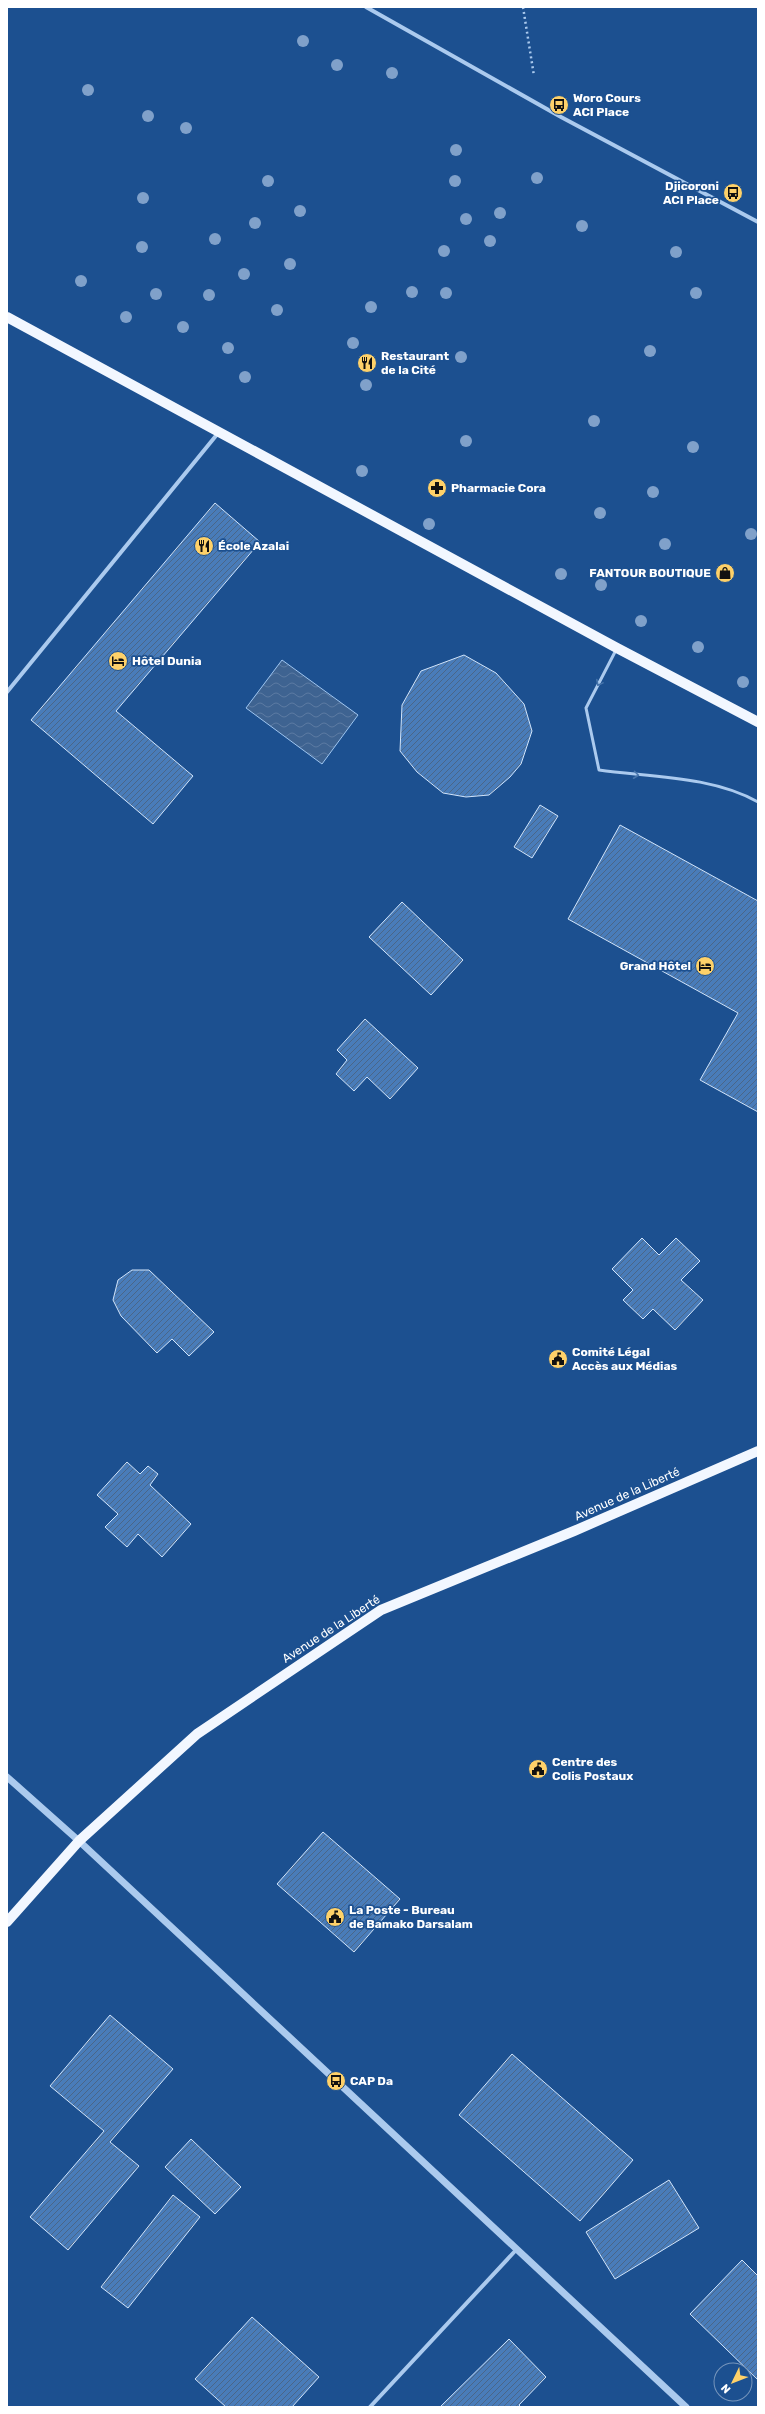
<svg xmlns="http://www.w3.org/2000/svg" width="765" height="2414" viewBox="0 0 765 2414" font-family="Rubik,sans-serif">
	<defs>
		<pattern id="water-waves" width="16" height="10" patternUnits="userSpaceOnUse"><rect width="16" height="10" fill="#3e6391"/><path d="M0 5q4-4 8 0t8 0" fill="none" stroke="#5b7aa2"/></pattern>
		<pattern id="building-hatch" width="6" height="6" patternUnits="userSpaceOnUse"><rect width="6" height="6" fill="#497cb9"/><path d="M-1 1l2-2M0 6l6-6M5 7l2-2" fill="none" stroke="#4a6688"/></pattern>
	</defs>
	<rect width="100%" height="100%" fill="#1c5090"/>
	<path fill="url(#water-waves)" stroke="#9ec5f0" d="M282,660L358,715L322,764L246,708Z"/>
	<path fill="url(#building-hatch)" stroke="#d1e4fa" d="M215,503L260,542L116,711L193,776L153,824L31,720Z
		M464,655L496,673L524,704L532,731L521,764L510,777L489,795L466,797L443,793L417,772L400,751L402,705L421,671Z
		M540,805L558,816L532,858L514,847Z
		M620,825L758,901V1112L700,1080L738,1013L568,919Z
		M402,902L463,960L431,995L369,937Z
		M365,1019L418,1068L390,1099L367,1077L354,1091L336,1074L347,1060L337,1050Z
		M642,1238L659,1255L676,1238L700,1261L681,1280L703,1300L675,1330L653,1309L643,1319L623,1300L633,1290L612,1269Z
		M132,1270H149L214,1332L189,1356L172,1339L157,1353L121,1316L113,1300L118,1280Z
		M127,1462L140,1474L148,1466L158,1474L150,1485L191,1524L162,1557L138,1534L127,1547L105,1527L118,1514L97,1495Z
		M323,1832L400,1899L354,1952L277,1884Z
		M110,2015L173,2069L110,2142L139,2166L68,2250L30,2217L104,2131L50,2086Z
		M512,2054L633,2160L580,2221L459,2115Z
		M191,2139L241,2187L215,2214L165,2167Z
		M669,2180L699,2228L615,2279L586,2232Z
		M173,2195L200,2217L128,2308L101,2287Z
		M742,2260L758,2276V2380L690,2314Z
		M252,2317L319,2377L292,2407H226L195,2379Z
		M509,2339L546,2377L519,2405L521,2407H440Z"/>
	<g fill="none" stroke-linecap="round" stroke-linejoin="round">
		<path stroke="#abcaee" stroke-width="2.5" stroke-dasharray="2 3" stroke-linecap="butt" d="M523,7L534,76"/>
		<path stroke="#abcaee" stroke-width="3" d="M616,650L586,708L599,770C650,777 712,776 758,802"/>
		<path stroke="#abcaee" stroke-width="4" d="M366,7L561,117L758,222
			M7,692L219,432
			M370,2407L516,2250"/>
		<path stroke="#abcaee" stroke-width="7" d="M7,1777L79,1841L686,2407"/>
		<path stroke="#f2f7ff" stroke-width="10" d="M7,317L617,648L758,722
			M7,1922L79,1841L197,1734L381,1610L574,1531L758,1451"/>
	</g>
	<g fill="#80a1ca">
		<circle cx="303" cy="41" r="6"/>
		<circle cx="337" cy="65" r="6"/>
		<circle cx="392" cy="73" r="6"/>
		<circle cx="88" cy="90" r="6"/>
		<circle cx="148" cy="116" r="6"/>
		<circle cx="186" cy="128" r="6"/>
		<circle cx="456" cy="150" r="6"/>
		<circle cx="537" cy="178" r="6"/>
		<circle cx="268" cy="181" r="6"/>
		<circle cx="455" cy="181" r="6"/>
		<circle cx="143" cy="198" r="6"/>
		<circle cx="300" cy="211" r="6"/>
		<circle cx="500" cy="213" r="6"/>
		<circle cx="466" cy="219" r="6"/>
		<circle cx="255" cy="223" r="6"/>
		<circle cx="582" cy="226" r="6"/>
		<circle cx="215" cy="239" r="6"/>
		<circle cx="490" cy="241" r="6"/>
		<circle cx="142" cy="247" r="6"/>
		<circle cx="444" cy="251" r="6"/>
		<circle cx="676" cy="252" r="6"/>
		<circle cx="290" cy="264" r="6"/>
		<circle cx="244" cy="274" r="6"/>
		<circle cx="81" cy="281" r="6"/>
		<circle cx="412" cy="292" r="6"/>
		<circle cx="446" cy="293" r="6"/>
		<circle cx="696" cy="293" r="6"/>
		<circle cx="156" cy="294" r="6"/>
		<circle cx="209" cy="295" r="6"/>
		<circle cx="371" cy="307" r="6"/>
		<circle cx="277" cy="310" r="6"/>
		<circle cx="126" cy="317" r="6"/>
		<circle cx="183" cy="327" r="6"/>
		<circle cx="353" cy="343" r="6"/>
		<circle cx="228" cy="348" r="6"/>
		<circle cx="650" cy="351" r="6"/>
		<circle cx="461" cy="357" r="6"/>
		<circle cx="245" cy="377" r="6"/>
		<circle cx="366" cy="385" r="6"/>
		<circle cx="594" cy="421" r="6"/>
		<circle cx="466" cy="441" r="6"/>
		<circle cx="693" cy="447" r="6"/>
		<circle cx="362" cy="471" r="6"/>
		<circle cx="653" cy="492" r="6"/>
		<circle cx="600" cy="513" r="6"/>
		<circle cx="429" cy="524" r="6"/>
		<circle cx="751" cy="534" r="6"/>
		<circle cx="665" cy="544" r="6"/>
		<circle cx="561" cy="574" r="6"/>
		<circle cx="601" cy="585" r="6"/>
		<circle cx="641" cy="621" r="6"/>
		<circle cx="698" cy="647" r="6"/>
		<circle cx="743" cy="682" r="6"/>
	</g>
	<defs><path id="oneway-chevron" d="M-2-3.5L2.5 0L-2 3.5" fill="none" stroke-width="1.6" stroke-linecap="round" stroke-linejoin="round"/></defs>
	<g stroke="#4775ac">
		<use href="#oneway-chevron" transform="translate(599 683) rotate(118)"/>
		<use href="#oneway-chevron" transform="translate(636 775) rotate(7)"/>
	</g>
	<defs>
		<g id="bus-disc" transform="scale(1)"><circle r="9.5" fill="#fed169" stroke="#1c5090"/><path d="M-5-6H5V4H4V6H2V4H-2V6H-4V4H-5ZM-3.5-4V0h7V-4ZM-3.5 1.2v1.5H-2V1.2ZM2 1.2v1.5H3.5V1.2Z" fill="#111"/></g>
		<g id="restaurant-disc" transform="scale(1)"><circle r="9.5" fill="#fed169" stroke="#1c5090"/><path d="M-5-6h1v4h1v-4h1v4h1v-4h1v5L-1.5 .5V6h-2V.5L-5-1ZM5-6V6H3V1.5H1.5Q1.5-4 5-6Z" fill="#111"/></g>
		<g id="pharmacy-disc" transform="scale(1)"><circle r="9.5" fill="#fed169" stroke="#1c5090"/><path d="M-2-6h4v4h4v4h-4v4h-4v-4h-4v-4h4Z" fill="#111"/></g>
		<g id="shop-disc" transform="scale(1)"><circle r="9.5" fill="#fed169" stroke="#1c5090"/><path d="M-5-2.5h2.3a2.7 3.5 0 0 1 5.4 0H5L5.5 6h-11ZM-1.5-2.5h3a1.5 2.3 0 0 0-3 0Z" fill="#111"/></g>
		<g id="hotel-disc" transform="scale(1)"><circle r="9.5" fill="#fed169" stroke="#1c5090"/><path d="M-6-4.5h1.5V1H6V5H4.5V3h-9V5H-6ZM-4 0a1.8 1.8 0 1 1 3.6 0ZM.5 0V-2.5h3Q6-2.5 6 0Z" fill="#111"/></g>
		<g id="civic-disc" transform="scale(1)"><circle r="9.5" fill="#fed169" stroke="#1c5090"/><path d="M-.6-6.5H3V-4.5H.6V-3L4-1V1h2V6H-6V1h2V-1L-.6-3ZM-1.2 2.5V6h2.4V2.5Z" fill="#111"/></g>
	</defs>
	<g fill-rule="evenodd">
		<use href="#bus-disc" x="559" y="105"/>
		<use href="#bus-disc" x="733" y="193"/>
		<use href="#restaurant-disc" x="367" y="363"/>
		<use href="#pharmacy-disc" x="437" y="488"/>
		<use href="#restaurant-disc" x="204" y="546"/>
		<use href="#shop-disc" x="725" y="573"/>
		<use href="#hotel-disc" x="118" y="661"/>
		<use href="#hotel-disc" x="705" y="966"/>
		<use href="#civic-disc" x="558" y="1359"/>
		<use href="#civic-disc" x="538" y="1769"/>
		<use href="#civic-disc" x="335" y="1917"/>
		<use href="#bus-disc" x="336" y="2081"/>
	</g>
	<g text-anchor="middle" stroke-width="3.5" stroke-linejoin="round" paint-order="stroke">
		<g font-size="12" font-weight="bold" fill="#fff" stroke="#1c5090" text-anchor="start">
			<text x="573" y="102">Woro Cours<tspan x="573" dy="14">ACI Place</tspan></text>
			<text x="719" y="190" text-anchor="end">Djicoroni<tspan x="719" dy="14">ACI Place</tspan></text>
			<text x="381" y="360">Restaurant<tspan x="381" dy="14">de la Cité</tspan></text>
			<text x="451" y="492">Pharmacie Cora</text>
			<text x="218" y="550">École Azalai</text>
			<text x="711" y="577" text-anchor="end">FANTOUR BOUTIQUE</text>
			<text x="132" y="665">Hôtel Dunia</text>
			<text x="691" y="970" text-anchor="end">Grand Hôtel</text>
			<text x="572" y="1356">Comité Légal<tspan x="572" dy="14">Accès aux Médias</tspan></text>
			<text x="552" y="1766">Centre des<tspan x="552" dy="14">Colis Postaux</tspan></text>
			<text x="349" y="1914">La Poste - Bureau<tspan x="349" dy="14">de Bamako Darsalam</tspan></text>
			<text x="350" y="2085">CAP Da</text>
		</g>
		<g font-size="12" fill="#fff" stroke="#1c5090">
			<text transform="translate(627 1494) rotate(-24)" y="4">Avenue de la Liberté</text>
			<text transform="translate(331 1629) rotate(-33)" y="4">Avenue de la Liberté</text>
		</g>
	</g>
	<rect width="765" height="2414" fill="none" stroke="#ffffff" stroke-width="16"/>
	<g transform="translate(733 2382) rotate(227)"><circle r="19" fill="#1c5090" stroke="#7796bc"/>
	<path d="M0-3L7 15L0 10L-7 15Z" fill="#fed169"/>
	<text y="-6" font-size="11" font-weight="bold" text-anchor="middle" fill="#ffffff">N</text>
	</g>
</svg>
